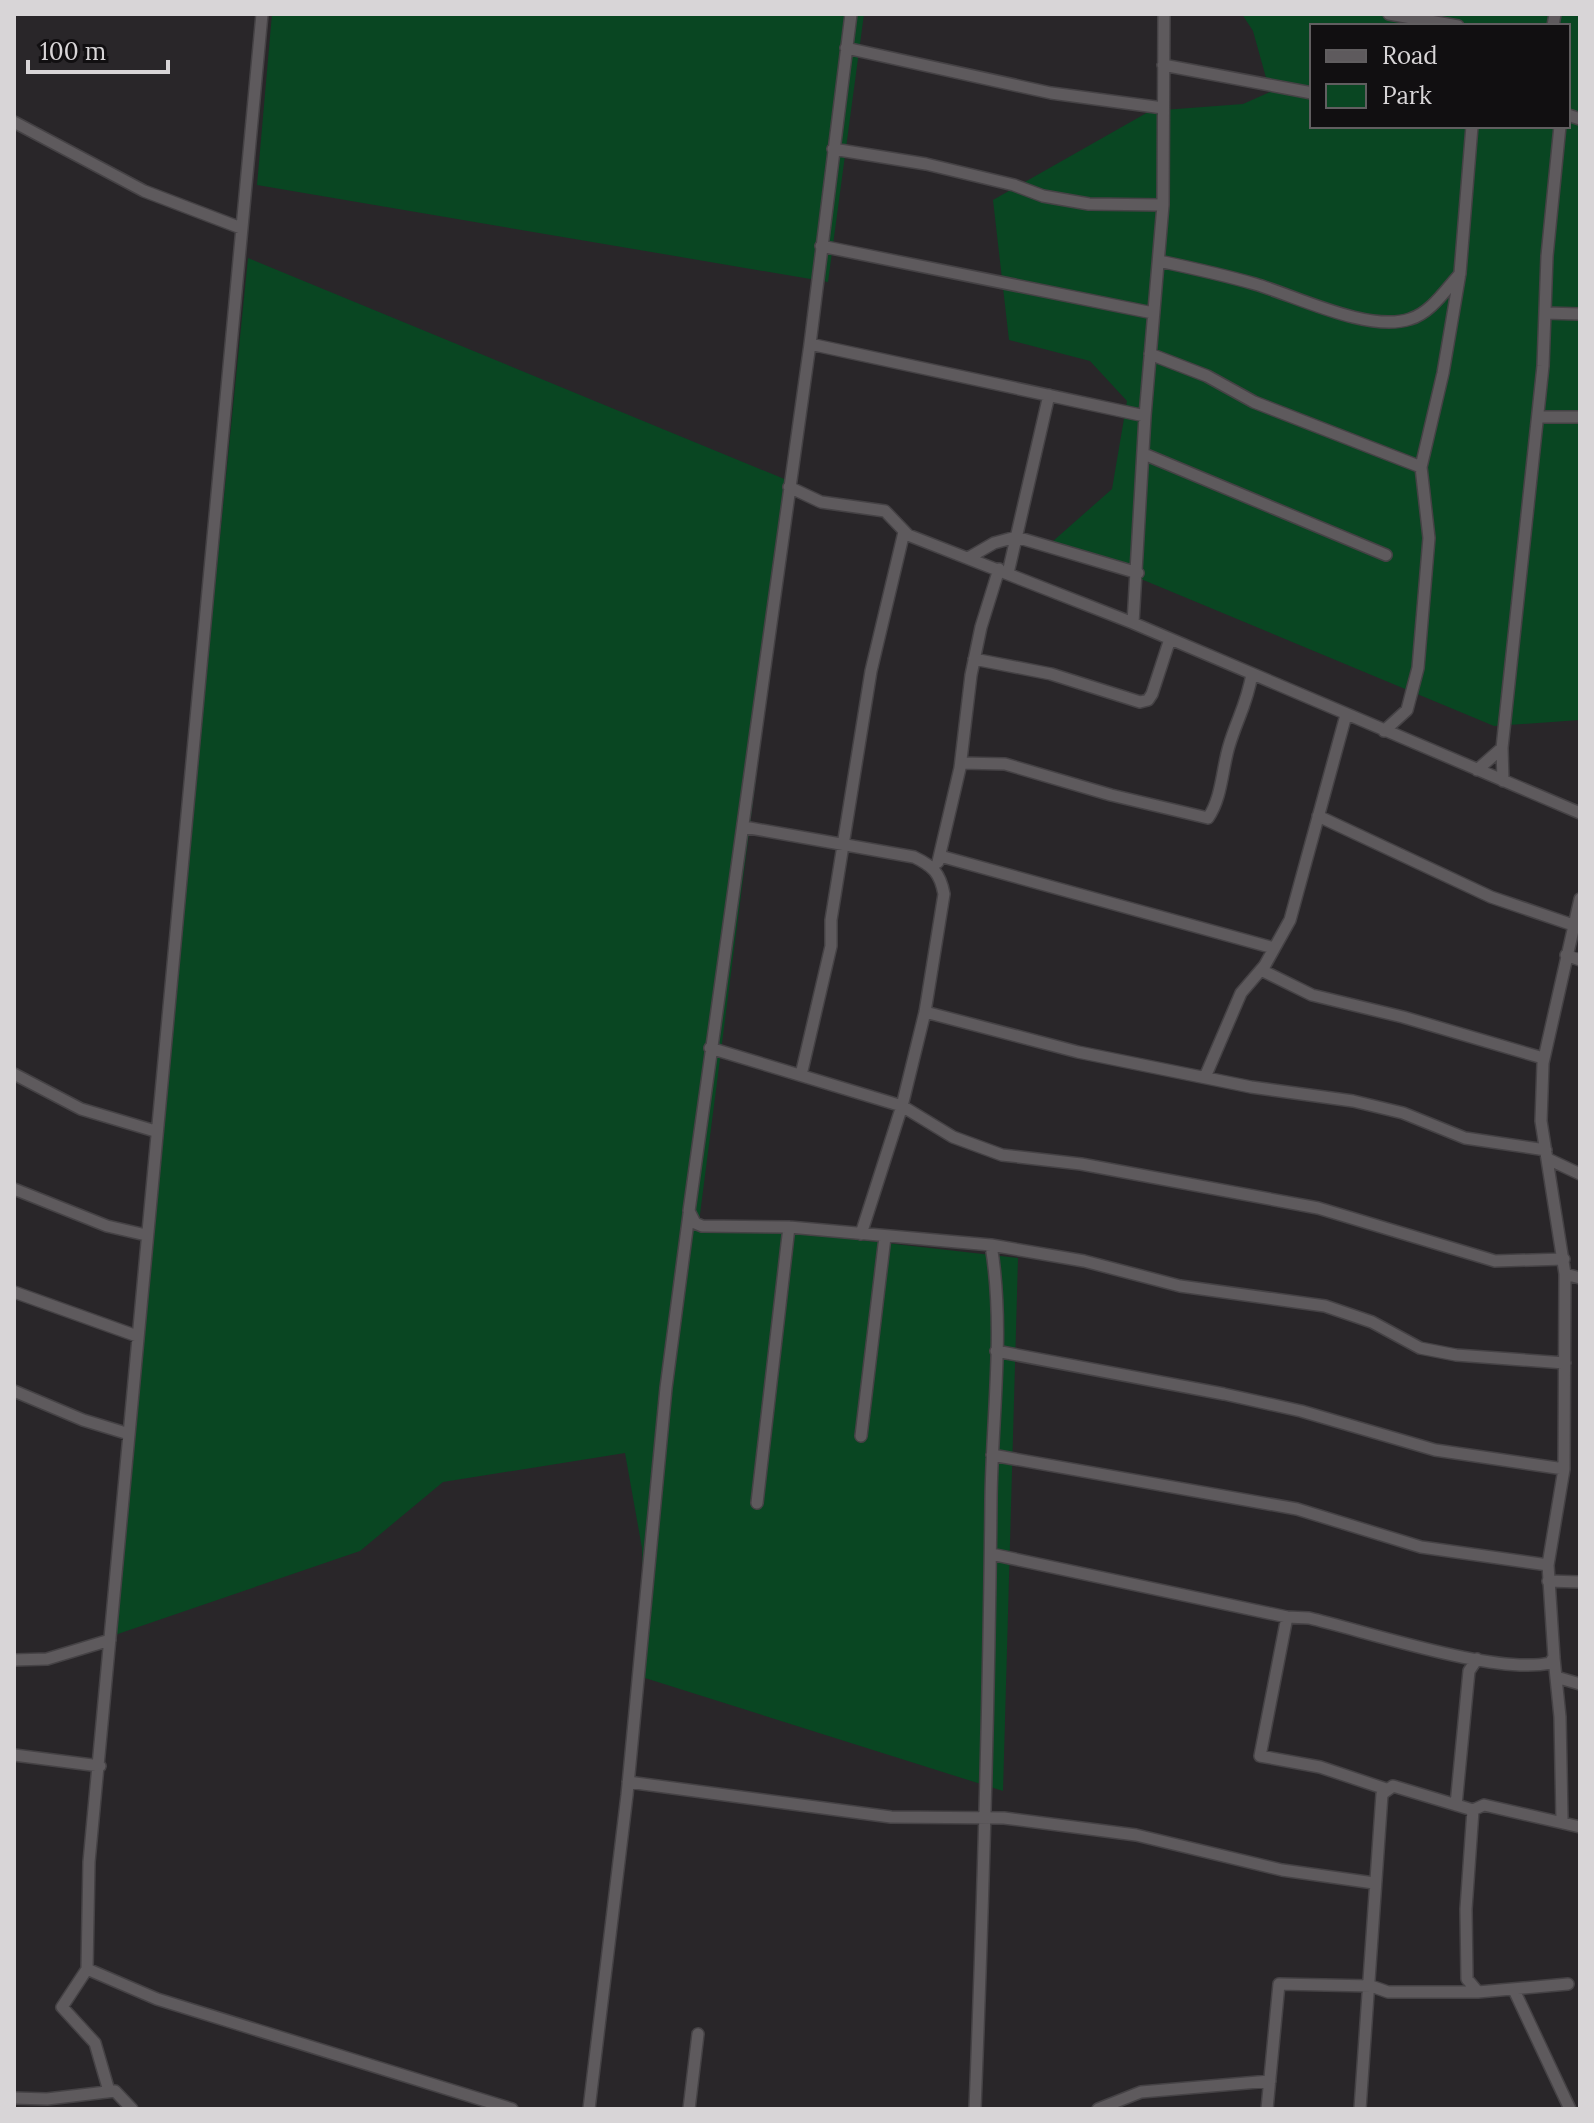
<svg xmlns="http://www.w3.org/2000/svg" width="1594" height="2123" viewBox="0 0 1594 2123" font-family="Lora,serif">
	<rect width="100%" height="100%" fill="#292629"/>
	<path fill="#094622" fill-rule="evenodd" d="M272,14H864L828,282L257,185Z
		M1242,14H1580V720L1494,726L1052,542L1112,489L1127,401L1090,361L1009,340L993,200L1150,111L1243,104L1270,92L1253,31ZM1312,26H1568V126H1312Z
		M248,258L794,483L699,1222L1018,1258L1003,1791L645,1678L642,1548L625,1453L443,1482L360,1551L109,1637Z"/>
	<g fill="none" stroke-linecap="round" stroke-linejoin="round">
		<g stroke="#454245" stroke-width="14">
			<path id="minor" d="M851,14L810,344L689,1211L695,1223L702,1226L789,1227L991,1245C1005,1329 992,1415 991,1499C989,1702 983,1905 975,2109
				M1389,14L1458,26
				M1553,26L1555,14
				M846,48L1051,93L1163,108
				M1163,65L1312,93
				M1568,115L1580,119
				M14,122L144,191L241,228
				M833,149L926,164L1014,185L1043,196L1089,204L1163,205
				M821,246L1153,313
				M1159,261C1192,268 1224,275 1255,284C1296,296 1369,333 1410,319C1431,313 1446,289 1460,274
				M1545,313L1580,314
				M810,344L1145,416
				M1150,354L1207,376L1254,402L1421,467L1429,538L1418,668L1407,710L1384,731
				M1538,417H1580
				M1144,454L1386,555
				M1421,467L1443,373L1460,273L1472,126
				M789,487L821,502L885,511L908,535L1133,623L1580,813
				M968,558L994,543L1016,537L1138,573
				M1008,573L1049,395
				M1133,623L1145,416L1163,205L1164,14
				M974,659L1051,674L1140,702L1148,700L1152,694L1170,639
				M961,763L1005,764L1111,795L1208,818C1222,798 1222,769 1229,746C1237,719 1247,704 1252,674
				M1477,770L1502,748
				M1503,781L1502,748L1543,366L1547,256L1560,126
				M1318,816L1491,897L1573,925
				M744,827L914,857C933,866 940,873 944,894L925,1012L902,1106L861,1234
				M940,856L1274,948
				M938,862L960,768L971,675L981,627L999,569
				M1566,955L1580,960
				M1261,970L1312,995L1403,1017L1543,1058
				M925,1012L1078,1052L1251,1087L1353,1101L1403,1113L1465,1138L1546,1150
				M710,1048L902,1106L953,1137L1002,1155L1081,1164L1318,1208L1495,1261L1564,1259
				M14,1074L81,1109L155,1131
				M801,1075L831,946V920L871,671L904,532
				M1205,1077L1241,993L1265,965L1290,920L1346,715
				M1548,1159L1580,1174
				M14,1189L107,1226L146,1235
				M991,1245L1084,1261L1180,1286L1325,1306L1372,1322L1420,1348L1456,1355L1565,1363
				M1565,1274L1580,1278
				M14,1292L137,1336
				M996,1351L1224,1394L1301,1411L1435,1450L1564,1469
				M14,1391L83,1420L129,1434
				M861,1436L885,1237
				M992,1455L1297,1509L1421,1547L1548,1565
				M757,1503L789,1227
				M991,1554L1287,1617L1309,1618C1369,1632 1496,1675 1550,1663L1554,1657L1548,1565L1564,1469L1565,1274L1541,1121L1543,1063L1580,899
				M1548,1581L1580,1582
				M1287,1617L1260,1756L1320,1767L1386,1789
				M1554,1658L1560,1717L1562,1819L1563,1823L1580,1827
				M14,1660L47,1659L110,1640
				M1556,1677L1580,1684
				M14,1755L100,1766
				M628,1782L891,1817L1004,1818L1136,1835L1282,1870L1374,1883
				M1456,1805L1469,1671L1477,1659
				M1563,1823L1484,1805L1473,1810L1466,1909L1467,1979L1478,1992L1568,1984
				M87,1969L157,1999L512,2109
				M1514,1990L1570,2109
				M109,2091L95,2043L62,2007L87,1969L89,1862L262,14
				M14,2098L47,2099L115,2091L132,2109
				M589,2109L627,1795L666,1388L689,1214
				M689,2109L698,2034
				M1098,2109L1141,2092L1270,2081
				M1267,2109L1279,1984L1371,1986L1388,1992H1478
				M1360,2109L1382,1794L1393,1786L1473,1810"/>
		</g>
		<use href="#minor" stroke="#5e5a5d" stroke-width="11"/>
	</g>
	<rect width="1594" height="2123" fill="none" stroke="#d8d5d7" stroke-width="32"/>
	<rect x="1310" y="24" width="260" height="104" fill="#110f11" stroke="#615e60" stroke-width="2"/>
	<rect x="1326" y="50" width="40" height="12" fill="#5e5a5d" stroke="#615e60" stroke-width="2"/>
	<text x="1382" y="64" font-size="24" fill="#d8d5d7">Road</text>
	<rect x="1326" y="84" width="40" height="24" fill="#094622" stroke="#615e60" stroke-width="2"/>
	<text x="1382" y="104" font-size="24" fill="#d8d5d7">Park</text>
	<path d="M28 60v12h140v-12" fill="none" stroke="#d8d5d7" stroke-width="4"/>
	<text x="40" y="60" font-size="24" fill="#d8d5d7" stroke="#110f11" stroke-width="6" paint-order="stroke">100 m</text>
</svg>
